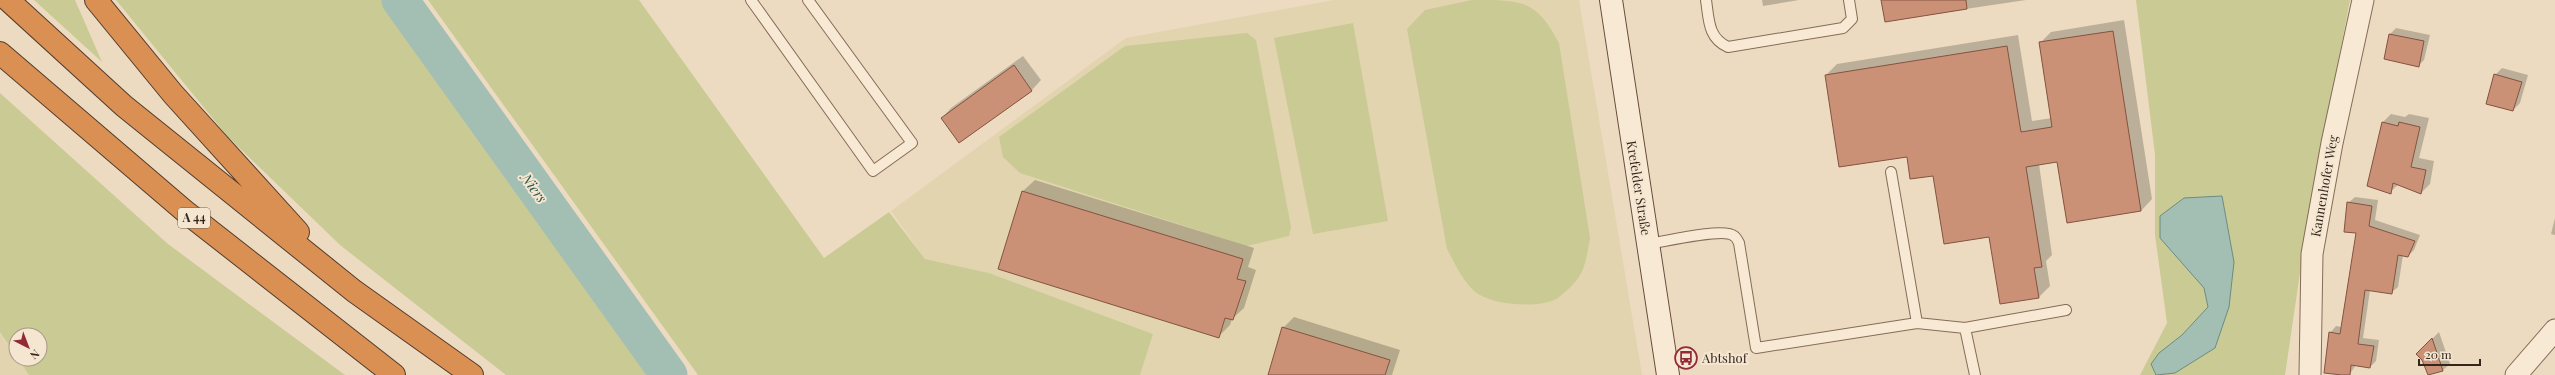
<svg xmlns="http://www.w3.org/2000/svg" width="2555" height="375" viewBox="0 0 2555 375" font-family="'Playfair Display',serif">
	<rect width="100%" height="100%" fill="#ecdbc1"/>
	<path fill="#e2d4ae" d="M1334,0H1579L1642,375H1140L1153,334L989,273L925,259L891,211L1126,38Z
		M0,332L16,359H18L29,375H0Z"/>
	<path fill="#caca95" d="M34,0H75L102,62Z
		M116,0H387L659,375H506L340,245L228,137Z
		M428,0H639L824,258L889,212L925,259L989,273L1153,334L1140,375H698Z
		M1472,0C1524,0 1536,0 1559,43L1590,238C1587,253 1586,269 1576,281C1571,287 1564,293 1558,298C1540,309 1495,305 1478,294C1463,283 1456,265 1447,249L1407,29L1425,10Z
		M2136,0H2350L2307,225L2285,375H2140L2167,323L2155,235V155Z
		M1353,23L1388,221L1313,234L1274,38Z
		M1247,33L1256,40L1291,227L1289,236L1247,246L1020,173L1003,157L999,137L1125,46Z
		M0,93L168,244L345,375H29L18,359H40V335H16V356L0,332Z"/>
	<path fill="#a3bfb4" stroke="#6b8c80" d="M2222,196L2234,262L2229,307L2215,348L2175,373L2156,375L2151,364L2159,353L2182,335L2208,307L2204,288L2160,238V216L2184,198Z"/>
	<path fill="#0003" d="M1762,0H1799L1763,6Z
		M1882,0H2026L1885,21Z
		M2124,20L2152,199L2141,211L2058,161L2039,164L2052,255L2046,261L2050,286L2039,297L1990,235L1934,175L1908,156L1826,75L1837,64L2018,35L2032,121L2052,118L2040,43L2051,32Z
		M2396,28L2430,35L2424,60L2418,66L2385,58L2390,34Z
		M1023,56L1041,80L1032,90L960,142L942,118L951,108Z
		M2502,68L2528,75L2520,103L2513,110L2495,75Z
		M2391,114L2405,117L2409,114L2429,118L2419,158L2434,161L2430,184L2421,193L2399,184L2390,192L2382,123Z
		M1035,180L1254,248L1248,267L1256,270L1244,308L1232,319L1230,325L1218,337L999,269L1023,191Z
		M2355,197L2378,200L2375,220L2420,235L2414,250L2408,256L2403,255L2398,287L2391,293L2370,290L2363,338L2379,340L2376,361L2370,367L2356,365L2349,375L2330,333L2336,326L2342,327L2357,232L2348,203Z
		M2555,218V235L2551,234Z
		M1294,317L1400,350L1392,375H1269L1283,328Z
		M2439,332L2450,364L2443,370L2429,375L2423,359L2417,354Z"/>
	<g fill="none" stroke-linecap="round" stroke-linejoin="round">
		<path stroke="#a3bfb4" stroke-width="37" d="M400,0L669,375"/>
	</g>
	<path fill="#ca9177" stroke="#845340" d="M1881,0H1966L1967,9L1885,22Z
		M2113,31L2141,211L2067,223L2057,162L2026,167L2042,267L2034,268L2039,298L2000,304L1989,237L1944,244L1933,176L1910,179L1907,157L1839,167L1825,75L2007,46L2021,132L2052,127L2039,42Z
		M2389,34L2424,41L2419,67L2384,59Z
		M1014,65L1032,91L959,143L941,118Z
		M2494,74L2522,82L2513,111L2486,104Z
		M2382,122L2398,126L2399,122L2420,127L2411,167L2426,170L2421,194L2393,183L2391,194L2367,186Z
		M1022,191L1243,259L1237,279L1246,281L1233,320L1225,318L1219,338L998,269Z
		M2347,202L2372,206L2369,226L2415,241L2408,257L2398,255L2392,294L2365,290L2358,344L2374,346L2370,368L2351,365L2350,375H2342L2324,373L2329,332L2340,334L2356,233L2344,232Z
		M1282,327L1390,360L1385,375H1268Z
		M2432,338L2443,371L2428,375L2422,360L2416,354Z"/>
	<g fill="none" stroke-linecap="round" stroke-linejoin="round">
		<g stroke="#856c59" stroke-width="12">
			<path id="lane" d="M751,0L873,171L912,143L808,0
				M1706,0C1709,20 1708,38 1728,47L1843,28L1852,19L1849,0
				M1891,172L1917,323
				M1648,244C1663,242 1724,227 1734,236C1736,237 1738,241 1739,243L1756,348L1917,323L1965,328L1975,375
				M1965,328L2066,310"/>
		</g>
		<g stroke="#856c59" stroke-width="23">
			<path id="street" d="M2310,375L2312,254L2332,143L2363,0
				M2516,375L2555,330"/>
		</g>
		<g stroke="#674d3c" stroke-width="24">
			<path id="secondary" d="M1611,0L1668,375"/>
		</g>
		<g stroke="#533b2d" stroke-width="24">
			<path id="highway" d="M8,0L124,106L354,291L472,375
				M96,0L173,94L298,232
				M0,53L187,213L394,375"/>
		</g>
		<use href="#lane" stroke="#f8e9d4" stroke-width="10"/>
		<use href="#street" stroke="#f8e9d4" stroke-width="21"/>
		<use href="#secondary" stroke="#f8e9d4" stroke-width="22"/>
		<use href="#highway" stroke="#da9053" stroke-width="22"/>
	</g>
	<defs>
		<g id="bus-ring" transform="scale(1.15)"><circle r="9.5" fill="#f4e6d0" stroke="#922b37" stroke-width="1.5"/><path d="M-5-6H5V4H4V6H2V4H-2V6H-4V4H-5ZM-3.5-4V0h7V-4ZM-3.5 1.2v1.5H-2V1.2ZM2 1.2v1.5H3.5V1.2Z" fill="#922b37"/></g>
	</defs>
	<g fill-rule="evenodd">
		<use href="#bus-ring" x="1686" y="358"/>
	</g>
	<g text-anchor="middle" stroke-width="4" stroke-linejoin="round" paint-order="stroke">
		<rect fill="#f4e6d0" stroke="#6e6053" stroke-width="1" x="178" y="208" width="32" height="20" rx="3"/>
		<g font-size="12" font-weight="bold" fill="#35261d">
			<text x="194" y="222">A 44</text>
		</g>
		<g font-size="13" fill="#35261d" stroke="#f4e6d0">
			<text transform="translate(2324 186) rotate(-80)" y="5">Kannenhofer Weg</text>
			<text transform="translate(1639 188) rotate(81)" y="5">Krefelder Straße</text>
		</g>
		<g font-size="13" fill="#35261d" stroke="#f4e6d0" text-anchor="start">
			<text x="1702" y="363">Abtshof</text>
		</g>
		<g font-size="14" font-style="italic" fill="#2d554e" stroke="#f4e6d0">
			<text transform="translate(534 188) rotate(54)" y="5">Niers</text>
		</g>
	</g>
	<g transform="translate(28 347) rotate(138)"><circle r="19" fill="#f4e6d0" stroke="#a89988"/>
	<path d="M0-3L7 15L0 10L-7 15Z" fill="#922b37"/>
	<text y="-6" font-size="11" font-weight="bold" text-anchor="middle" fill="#35261d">N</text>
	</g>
	<path d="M2419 359v6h61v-6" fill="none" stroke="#35261d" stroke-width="2"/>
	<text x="2425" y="359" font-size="12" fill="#35261d" stroke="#f4e6d0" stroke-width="3" paint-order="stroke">20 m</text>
</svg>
